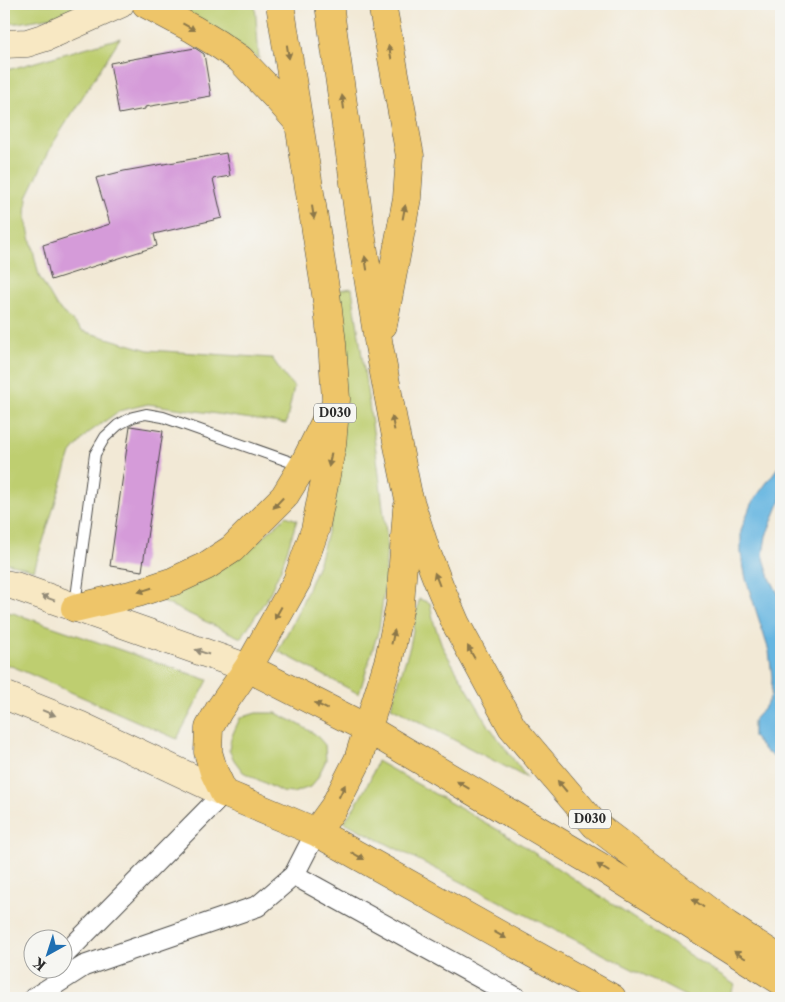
<svg xmlns="http://www.w3.org/2000/svg" width="785" height="1002" viewBox="0 0 785 1002" font-family="'Libre Caslon Text',serif">
	<rect width="100%" height="100%" fill="#f6f6f2"/>
	<filter id="ink" filterUnits="userSpaceOnUse"><feTurbulence type="fractalNoise" baseFrequency=".02" numOctaves="2"/><feDisplacementMap in="SourceGraphic" scale="10" xChannelSelector="R" yChannelSelector="G"/><feConvolveMatrix kernelMatrix="1 2 1 2 8 2 1 2 1" color-interpolation-filters="sRGB"/></filter>
	<filter id="wash" filterUnits="userSpaceOnUse"><feTurbulence type="fractalNoise" baseFrequency=".0096" numOctaves="4" result="noise"/><feDisplacementMap in="SourceGraphic" scale="20" xChannelSelector="R" yChannelSelector="G"/><feGaussianBlur stdDeviation="1.12" result="paint"/><feColorMatrix in="noise" values="0 0 0 0 0 0 0 0 0 0 0 0 0 0 0 0 0 1.4 0 .05"/><feComposite in="paint" operator="in"/></filter>
	<g filter="url(#wash)">
		<rect width="100%" height="100%" fill="#f2e9d6"/>
		<path fill="#bece70" stroke="#747c4e" d="M4,4H76L78,6L53,17L18,23H4Z
			M204,4H255L259,59L180,11Z
			M120,38L52,145L27,197L26,219L39,276L57,307L83,331L148,350L272,358L286,378L294,387L286,424L148,404L119,411L87,434L71,453L34,570L4,562V71Z
			M352,288L377,458L387,540L385,583L379,629L359,694L278,651L299,610L319,562L333,511L340,470L338,290Z
			M286,516L297,520L282,566L269,595L241,638L157,599L261,539Z
			M419,599L430,603L434,623L443,648L489,726L527,778L391,707L410,646Z
			M4,612L13,613L208,680L177,739L14,667L4,664Z
			M256,713H276L300,725L315,734L325,745L326,760L317,779L310,787L293,793L282,792L243,772L234,760L229,750L231,738L240,718Z
			M377,761L507,835L735,985L728,998H689L344,822C358,802 370,784 377,761Z"/>
		<path fill="#66b6e1" stroke="#487086" d="M781,463V501L778,506L766,536L763,555L770,578L781,599V760L766,752L753,737V721L765,707L771,696L772,677L769,651L746,579L741,553V530L751,504Z"/>
		<g id="blocks">
			<path fill="#d59bd9" d="M195,48L204,54L211,96L145,107V109L119,114L110,63Z
				M226,153L230,176L213,179L222,218L154,234L157,246L51,280L43,245L110,224L96,178L124,171Z
				M130,426L163,431L142,571L110,566Z"/>
		</g>
	</g>
	<g filter="url(#ink)">
		<use href="#blocks" fill-opacity="0" stroke="#494845" stroke-width="1"/>
		<g fill="none" stroke-linecap="round" stroke-linejoin="round">
			<g stroke="#494845" stroke-width="12">
				<path id="service" d="M75,605L95,454L105,437L118,425L133,417L146,414L163,417L302,466"/>
			</g>
			<g stroke="#494845" stroke-width="22">
				<path id="minor" d="M294,875L517,998
					M62,957L74,945L224,793
					M34,998L84,966L258,906L294,875L316,832"/>
			</g>
			<g stroke="#494845" stroke-width="29">
				<path id="secondary" d="M4,44L27,43L46,37L120,4
					M4,584L15,586L248,668
					M4,695L79,725L224,793"/>
			</g>
			<g stroke="#494845" stroke-width="29">
				<path id="trunk" d="M146,4L193,29L218,44L240,59L277,98L299,123
					M280,4L326,294L332,343L336,399L332,445L315,530L297,581L248,668L219,710L209,728L208,752L214,772L224,793L316,832L612,998
					M329,4L361,233L379,346L395,431L408,495L426,551L440,587L456,624L512,727L595,825L727,925L781,960
					M382,4L410,156L407,198L383,325
					M75,608L138,593L174,581L206,566L232,549L284,497L303,466L329,414
					M248,668L368,729L599,866L781,981
					M316,832L334,807L358,760L389,659L400,605L407,509"/>
			</g>
			<use href="#service" stroke="#fff" stroke-width="10"/>
			<use href="#minor" stroke="#fff" stroke-width="20"/>
			<use href="#secondary" stroke="#f8e8c3" stroke-width="28"/>
			<use href="#trunk" stroke="#eec569" stroke-width="28"/>
		</g>
		<defs><path id="oneway-solid" d="M-6-.8H1V-3.2L6.5 0L1 3.2V.8H-6Z" transform="scale(1.25)"/></defs>
		<g fill="#8c784a">
			<use href="#oneway-solid" transform="translate(189 27) rotate(29)"/>
			<use href="#oneway-solid" transform="translate(288 52) rotate(81)"/>
			<use href="#oneway-solid" transform="translate(390 52) rotate(-101)"/>
			<use href="#oneway-solid" transform="translate(343 102) rotate(-98)"/>
			<use href="#oneway-solid" transform="translate(313 212) rotate(81)"/>
			<use href="#oneway-solid" transform="translate(404 212) rotate(-79)"/>
			<use href="#oneway-solid" transform="translate(366 263) rotate(-99)"/>
			<use href="#oneway-solid" transform="translate(393 423) rotate(-101)"/>
			<use href="#oneway-solid" transform="translate(330 460) rotate(101)"/>
			<use href="#oneway-solid" transform="translate(278 503) rotate(133)"/>
			<use href="#oneway-solid" transform="translate(437 579) rotate(-111)"/>
			<use href="#oneway-solid" transform="translate(145 590) rotate(162)"/>
			<use href="#oneway-solid" transform="translate(278 613) rotate(119)"/>
			<use href="#oneway-solid" transform="translate(393 637) rotate(-78)"/>
			<use href="#oneway-solid" transform="translate(471 652) rotate(-119)"/>
			<use href="#oneway-solid" transform="translate(321 706) rotate(-153)"/>
			<use href="#oneway-solid" transform="translate(463 785) rotate(-149)"/>
			<use href="#oneway-solid" transform="translate(562 786) rotate(-130)"/>
			<use href="#oneway-solid" transform="translate(342 791) rotate(-64)"/>
			<use href="#oneway-solid" transform="translate(358 856) rotate(30)"/>
			<use href="#oneway-solid" transform="translate(603 868) rotate(-148)"/>
			<use href="#oneway-solid" transform="translate(698 903) rotate(-143)"/>
			<use href="#oneway-solid" transform="translate(500 935) rotate(29)"/>
			<use href="#oneway-solid" transform="translate(740 955) rotate(-148)"/>
		</g>
		<g fill="#928a77">
			<use href="#oneway-solid" transform="translate(48 598) rotate(-160)"/>
			<use href="#oneway-solid" transform="translate(202 652) rotate(-161)"/>
			<use href="#oneway-solid" transform="translate(49 713) rotate(22)"/>
		</g>
	</g>
	<g text-anchor="middle" stroke-width="5" stroke-linejoin="round" paint-order="stroke">
		<g fill="#f6f6f2" stroke="#686867" stroke-width="1">
			<rect x="314" y="403.5" width="42" height="19" rx="4"/>
			<rect x="569" y="809.5" width="42" height="19" rx="4"/>
		</g>
		<g font-size="12" font-weight="bold" fill="#2b2b2b">
			<text x="335" y="417">D030</text>
			<text x="590" y="823">D030</text>
		</g>
	</g>
	<rect width="785" height="1002" fill="none" stroke="#f6f6f2" stroke-width="20"/>
	<g transform="translate(48 954) rotate(219)"><circle r="24" fill="#f6f6f2" stroke="#a5a5a2"/>
	<path d="M0-4L9 19L0 12L-9 19Z" fill="#1f6fb2"/>
	<text y="-8" font-size="14" font-weight="bold" text-anchor="middle" fill="#2b2b2b">K</text>
	</g>
</svg>
